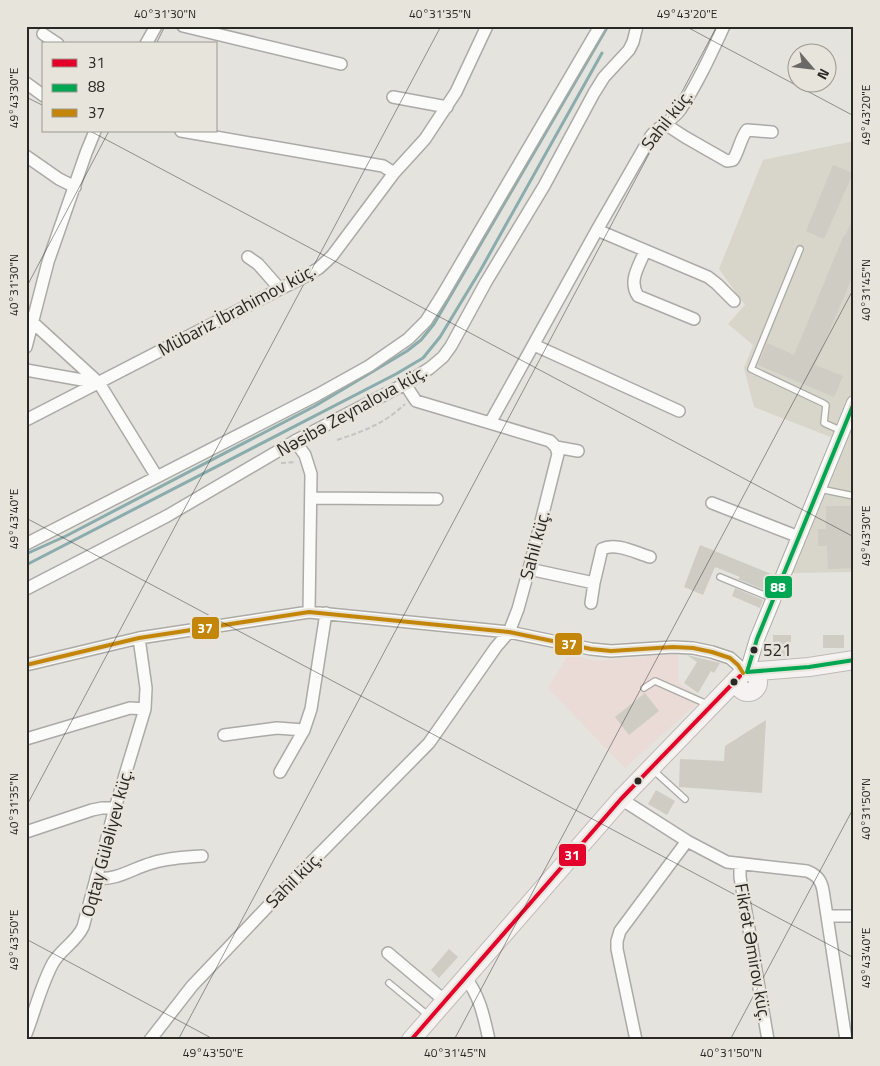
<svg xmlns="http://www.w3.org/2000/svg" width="880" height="1066" viewBox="0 0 880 1066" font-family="'Titillium Web',sans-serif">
	<rect width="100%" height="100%" fill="#e4e3de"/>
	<path fill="#eadbd6" d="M569,654L595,661L678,654L679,683L703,698L625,768L548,688Z"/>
	<path fill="#d8d5ca" d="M854,141V389L833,438L754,407L744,368L753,345L728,324L745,305L719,269L763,160Z
		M854,422V572L792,573Z"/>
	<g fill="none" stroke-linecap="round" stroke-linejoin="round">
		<path stroke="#8aacad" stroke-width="3" d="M26,554L66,536L315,406L407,351L421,340L434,324L608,26
			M26,565L396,374L423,358L440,337L480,271L602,53"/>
	</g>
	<path fill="#cfccc3" d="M833,165L853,173L824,239L806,231Z
		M854,216V273L815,365L843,376L834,397L758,365L767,343L794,355L844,235L845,236Z
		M826,506H854V568L828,569L827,546H818V529H826Z
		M700,545L774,575L767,591L738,579L740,577L715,567L703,595L684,587Z
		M735,588L763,600L760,608L732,596Z
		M773,635H791V656L765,657V644H773Z
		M823,635H844V648H823Z
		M687,655L720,663L714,673L711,671L698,693L684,683L697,662Z
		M645,693L659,711L629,735L615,717Z
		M766,720L762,793L679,787L680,759L724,761L725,746Z
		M656,790L675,801L667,815L648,804Z
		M449,949L458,957L439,978L431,970Z"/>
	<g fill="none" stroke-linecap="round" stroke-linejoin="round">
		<g stroke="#abaaa6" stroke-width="8">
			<path id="service" d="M800,249L751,369L823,403L826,405L824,423L842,431
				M820,489L854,496
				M720,577L774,599
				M644,688L655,681L709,705
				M652,769L685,799
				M389,983L429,1016"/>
		</g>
		<g stroke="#abaaa6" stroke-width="14">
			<path id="minor" d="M183,26L341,64
				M43,34L58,44
				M146,44L156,26
				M26,83L44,96
				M393,97L447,107
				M665,124L685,137L727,161L733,160C739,151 740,139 747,130L772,132
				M181,131L383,166L394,173
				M26,156L59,179L75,187
				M597,230L708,277L717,284L734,301
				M645,251C639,266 628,281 638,296L694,319
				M248,257L258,264L280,289
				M28,318L99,383L157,477
				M534,345L679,411
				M26,347L48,262L86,153L95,131
				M26,370L99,383
				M405,384L416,401L490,423
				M26,420L280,289L306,276L319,268L332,256L394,173L425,139L456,92L487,26
				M295,441L305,455L311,474L309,612
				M556,447L578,451
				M311,498L437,499
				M712,503L799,537
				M26,544L317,395L369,366L408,339L426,321L443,294L600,26
				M529,569L594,583L602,549C616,542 636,553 650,557
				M26,589L167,516L295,441L405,384L430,368L443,357L451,346L486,282L544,186L594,93L604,77L629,50L633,42L637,26
				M591,603L594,583
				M26,665L139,638L309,612L509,632L591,649L611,651L673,647L693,648L712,652L730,658L738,665L743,673
				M224,735L277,728L304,730
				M26,739L130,708L145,709
				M280,772L304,730L311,709L326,613
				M621,799L687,841L727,862L807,871C817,875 821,880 823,890L846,1040
				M26,832L92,810L102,808H115
				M740,864V877L768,1040
				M96,878C117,881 133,868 152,863C168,858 185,857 202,856
				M827,916H854
				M388,953L445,1001
				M465,977C480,996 484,1017 489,1040
				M26,1034C35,1011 41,985 53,963C61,949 76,942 83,927L115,808L145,709L146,688L139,638
				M150,1040L192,986L270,904L429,743L496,647L509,632L518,609L529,569L558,454L556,447L550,441L490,423L597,230L651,136C659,126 672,121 680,110C697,85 711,54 724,26
				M636,1040L617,949V941L620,931L687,841"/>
		</g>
		<g stroke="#abaaa6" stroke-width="16">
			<path id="tertiary" d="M747,672L757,639L854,403"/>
		</g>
		<g stroke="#bfbab6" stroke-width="20">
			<path id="primary" d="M738 682a10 10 0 1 1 20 0a10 10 0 1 1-20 0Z
				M747,672L809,667L854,660
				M411,1040L621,799L740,676"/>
		</g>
		<path stroke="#c4c4c2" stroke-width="2" stroke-dasharray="5 2.5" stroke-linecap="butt" d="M337,440C364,431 384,424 405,404
			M281,463L296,462"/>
		<use href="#service" stroke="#fbfbfa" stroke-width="5.5"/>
		<use href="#minor" stroke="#fbfbfa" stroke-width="11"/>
		<use href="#tertiary" stroke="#fbfbfa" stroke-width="14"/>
		<use href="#primary" stroke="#f5f2f1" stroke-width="18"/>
		<g stroke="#e7e4db" stroke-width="8">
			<path id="bus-1" d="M411,1040L621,799L740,676"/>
		</g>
		<g stroke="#e7e4db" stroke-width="8">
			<path id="bus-2" d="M854,403L757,639L747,672L809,667L854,660"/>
		</g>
		<g stroke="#e7e4db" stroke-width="8">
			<path id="bus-3" d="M26,665L139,638L309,612L509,632L591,649L611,651L673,647L693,648L712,652L730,658L738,665L743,673"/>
		</g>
		<use href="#bus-1" stroke="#e4002b" stroke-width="4"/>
		<use href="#bus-2" stroke="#00a651" stroke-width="4"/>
		<use href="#bus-3" stroke="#c48609" stroke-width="4"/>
	</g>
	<path fill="none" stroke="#292825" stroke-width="1" stroke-opacity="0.45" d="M685,26L854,116M156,44L165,26M26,97L44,106M90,131L854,537M26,288L109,131M26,518L854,958M26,807L441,26M26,939L215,1040M178,1040L717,26M454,1040L854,288M730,1040L854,807"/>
	<g fill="#292825" stroke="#e7e4db" stroke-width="2">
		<circle cx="754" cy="650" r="4.5"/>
		<circle cx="734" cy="682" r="4.5"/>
		<circle cx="638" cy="781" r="4.5"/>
	</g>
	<g text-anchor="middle" stroke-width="5" stroke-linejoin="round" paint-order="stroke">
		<g font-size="17" fill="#292825" stroke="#e7e4db" text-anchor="start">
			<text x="763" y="656">521</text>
		</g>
		<g font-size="18" fill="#292825" stroke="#e7e4db">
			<text transform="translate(667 120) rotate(-52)" y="6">Sahil küç.</text>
			<text transform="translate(237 310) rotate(-28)" y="6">Mübariz İbrahimov küç.</text>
			<text transform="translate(352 411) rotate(-29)" y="6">Nəsibə Zeynalova küç.</text>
			<text transform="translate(535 545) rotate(-75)" y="6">Sahil küç.</text>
			<text transform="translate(107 843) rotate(-75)" y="6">Oqtay Güləliyev küç.</text>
			<text transform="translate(294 880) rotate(-45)" y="6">Sahil küç.</text>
			<text transform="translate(753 952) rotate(80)" y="6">Fikrət Əmirov küç.</text>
		</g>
	</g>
	<g stroke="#e7e4db" stroke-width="2">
		<rect x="764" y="575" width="29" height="24" rx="5" fill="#00a651"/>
		<rect x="191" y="616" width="29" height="24" rx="5" fill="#c48609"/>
		<rect x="554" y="632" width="29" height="24" rx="5" fill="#c48609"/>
		<rect x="558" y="843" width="29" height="24" rx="5" fill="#e4002b"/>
	</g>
	<g font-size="14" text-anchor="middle" font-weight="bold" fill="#fff">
		<text x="778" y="592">88</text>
		<text x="205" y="633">37</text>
		<text x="569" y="649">37</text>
		<text x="572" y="860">31</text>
	</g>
	<rect width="880" height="1066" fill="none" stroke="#e7e4db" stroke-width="55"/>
	<rect x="42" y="42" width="175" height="90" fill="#e7e4db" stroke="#9b9992"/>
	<rect x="52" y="59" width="25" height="8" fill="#e4002b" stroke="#9b9992"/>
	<text x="88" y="68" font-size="15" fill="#292825">31</text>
	<rect x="52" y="84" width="25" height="8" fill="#00a651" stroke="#9b9992"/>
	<text x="88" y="92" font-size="15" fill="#292825">88</text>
	<rect x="52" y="109" width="25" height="8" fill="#c48609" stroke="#9b9992"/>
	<text x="88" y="118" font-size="15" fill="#292825">37</text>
	<g transform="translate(812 68) rotate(118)"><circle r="24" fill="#e7e4db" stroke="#9b9992"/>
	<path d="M0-4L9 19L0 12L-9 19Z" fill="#6a6966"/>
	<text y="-8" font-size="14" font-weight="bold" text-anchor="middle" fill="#292825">N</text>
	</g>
	<rect x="28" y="28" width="824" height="1010" fill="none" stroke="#292825" stroke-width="2"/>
	<g font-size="12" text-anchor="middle" fill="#292825">
		<text x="165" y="18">40°31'30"N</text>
		<text x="440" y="18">40°31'35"N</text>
		<text x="687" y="18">49°43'20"E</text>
		<text transform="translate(14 98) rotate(-90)" y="4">49°43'30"E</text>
		<text transform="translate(866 115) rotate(-90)" y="4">49°43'20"E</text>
		<text transform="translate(14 285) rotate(-90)" y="4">40°31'30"N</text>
		<text transform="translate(866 290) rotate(-90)" y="4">40°31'45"N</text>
		<text transform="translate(14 519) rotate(-90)" y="4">49°43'40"E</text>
		<text transform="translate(866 536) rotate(-90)" y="4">49°43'30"E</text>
		<text transform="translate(14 804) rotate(-90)" y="4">40°31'35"N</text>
		<text transform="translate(866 809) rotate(-90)" y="4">40°31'50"N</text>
		<text transform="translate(14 940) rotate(-90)" y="4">49°43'50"E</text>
		<text transform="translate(866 958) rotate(-90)" y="4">49°43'40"E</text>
		<text x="213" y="1057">49°43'50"E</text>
		<text x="455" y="1057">40°31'45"N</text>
		<text x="731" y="1057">40°31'50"N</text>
	</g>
</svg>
